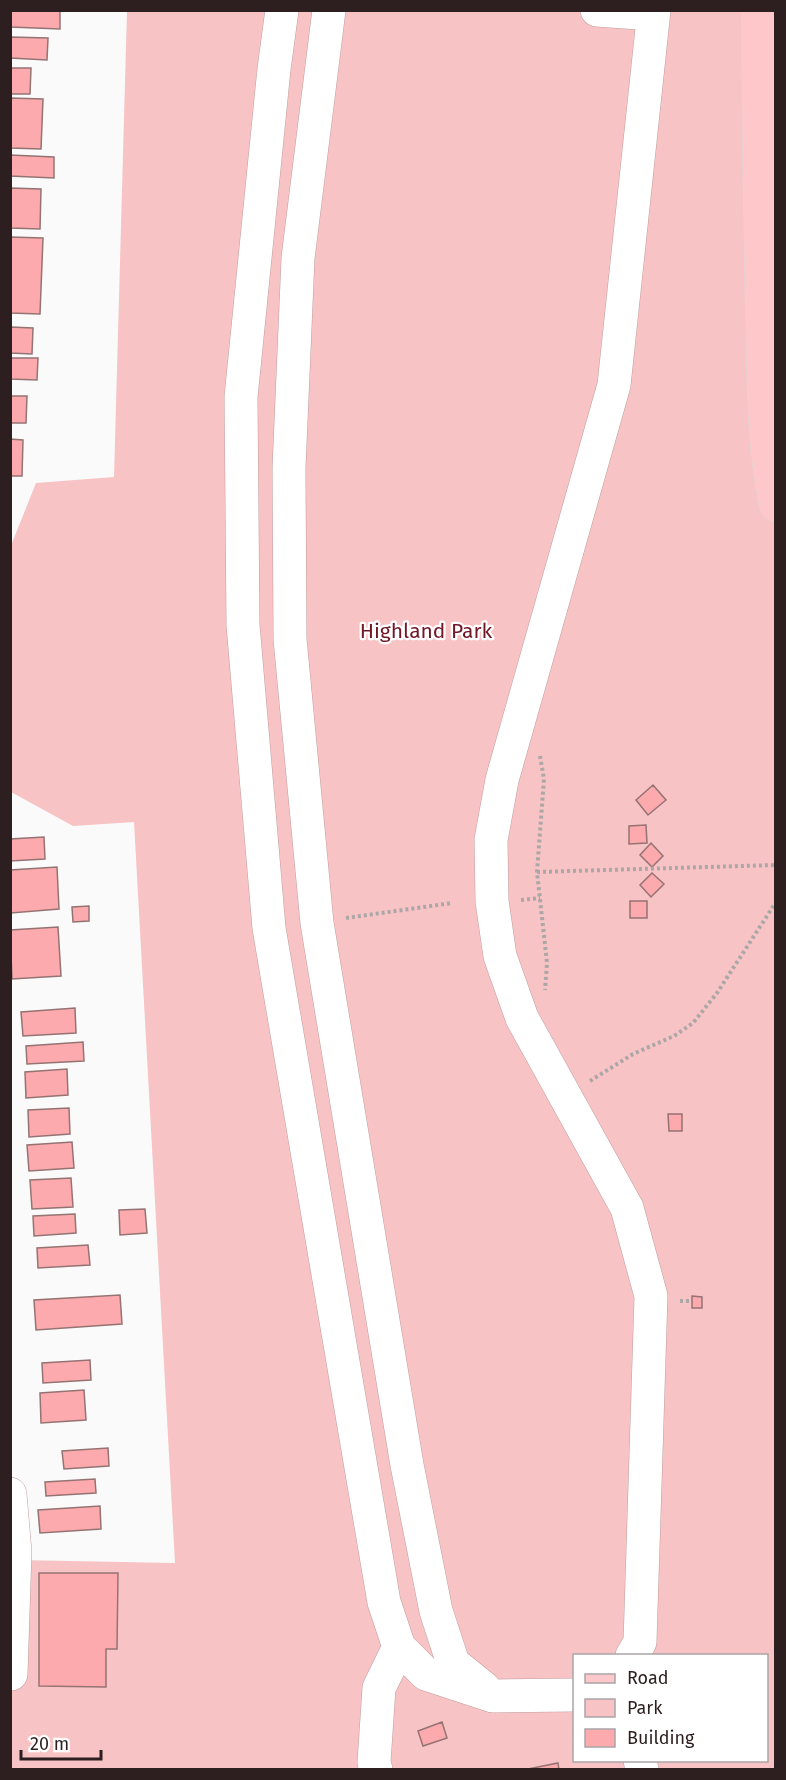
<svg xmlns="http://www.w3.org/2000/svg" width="786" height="1780" viewBox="0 0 786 1780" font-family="'Fira Sans',sans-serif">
	<rect width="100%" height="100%" fill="#fafafa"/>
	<path fill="#f8c3c4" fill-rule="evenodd" d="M127,11H775V1769H11V1551L17,1560L175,1563L134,822L73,826L11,792L10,548L36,483L114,477ZM574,1656H766V1760H574Z"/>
	<path fill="#fcaaad" stroke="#957373" stroke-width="1.5" d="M10,10H60V29L10,27Z
		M10,37L48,38L47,60L10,58Z
		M10,68H31L30,94H10Z
		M10,98L43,99L41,149L10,148Z
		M10,155L54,157V178L10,176Z
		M10,188L41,189L40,229L10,228Z
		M10,237L43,238L40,314L10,313Z
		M10,327L33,328L32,354L10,353Z
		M10,358H38L37,380L10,379Z
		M10,396H27L26,423H10Z
		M10,439L23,440L22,476H10Z
		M653,785L666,800L648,815L636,800Z
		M646,825L647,843L629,844V826Z
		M44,837L45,859L10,861V839Z
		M651,843L663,856L652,867L640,855Z
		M57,867L59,909L11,913L10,870Z
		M652,873L664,884L651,897L640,885Z
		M630,901H647V918H630Z
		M89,906V921L73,922L72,907Z
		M58,927L61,976L12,979L10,930Z
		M75,1008L76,1033L23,1036L21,1012Z
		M83,1042L84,1061L27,1064L26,1046Z
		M67,1069L68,1095L26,1098L25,1072Z
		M69,1108L70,1134L29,1137L28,1110Z
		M668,1114H682V1131H669Z
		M72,1142L74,1168L29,1171L27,1145Z
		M71,1178L73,1207L32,1209L30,1180Z
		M145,1209L147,1233L120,1235L119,1210Z
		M75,1214L76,1233L34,1236L33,1216Z
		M88,1245L90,1265L38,1268L37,1248Z
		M120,1295L122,1324L36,1330L34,1300Z
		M692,1296L702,1297V1308H692Z
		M90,1360L91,1380L43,1383L42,1363Z
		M84,1390L86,1420L41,1423L40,1393Z
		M108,1448L109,1466L64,1469L62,1451Z
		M95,1479L96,1493L46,1496L45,1482Z
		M100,1506L101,1529L40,1533L38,1510Z
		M39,1573H118L117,1649H106V1687L39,1686Z
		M442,1722L447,1738L423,1746L418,1731Z
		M558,1763L559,1770H523Z"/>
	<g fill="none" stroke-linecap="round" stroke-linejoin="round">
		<g stroke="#c29d9e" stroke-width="34">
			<path id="minor" d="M282,10L274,69L241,397L243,625L269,928L384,1602L399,1647L426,1674L493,1696L574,1695
				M329,10L298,258L289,468L290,639L317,923L407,1465L436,1611L453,1663L484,1688
				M597,10L653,14
				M10,1494L15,1552L11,1674
				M632,1656L640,1642L651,1296L627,1208L522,1018L500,956L492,901L491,840L502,780L614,385L654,10
				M640,1760L642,1770
				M376,1770L374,1762L379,1688L399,1647"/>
		</g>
		<g stroke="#d9d7d7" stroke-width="34">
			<path id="major" d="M758,10C758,111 760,210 762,310C764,375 762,441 776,505"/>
		</g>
		<path stroke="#aca7a7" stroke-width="4" stroke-dasharray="3 3" stroke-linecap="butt" d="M540,756L544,779L537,872L547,963L545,990
			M537,872L776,865
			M521,900L540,898
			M346,918L452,903
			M590,1081L633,1054L674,1036L693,1023L717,993L776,902
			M680,1301H690"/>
		<use href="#minor" stroke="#fff" stroke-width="33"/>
		<use href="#major" stroke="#fec8cb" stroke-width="33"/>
	</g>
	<g text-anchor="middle" stroke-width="4.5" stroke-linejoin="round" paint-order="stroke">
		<g font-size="21" fill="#721525" stroke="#fff">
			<text x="426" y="638">Highland Park</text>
		</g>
	</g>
	<rect width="786" height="1780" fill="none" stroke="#2d1f20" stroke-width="24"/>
	<rect x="573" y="1654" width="195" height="108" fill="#ffffff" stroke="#aba5a6" stroke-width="1.5"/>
	<rect x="585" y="1674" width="30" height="9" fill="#fec8cb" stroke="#aba5a6" stroke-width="1.5"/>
	<text x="627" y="1684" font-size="18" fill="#2d1f20">Road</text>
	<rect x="585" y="1699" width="30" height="18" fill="#f8c3c4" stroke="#aba5a6" stroke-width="1.5"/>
	<text x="627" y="1714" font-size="18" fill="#2d1f20">Park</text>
	<rect x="585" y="1729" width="30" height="18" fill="#fcaaad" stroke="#aba5a6" stroke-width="1.5"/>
	<text x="627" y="1744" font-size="18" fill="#2d1f20">Building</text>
	<path d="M21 1750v9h80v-9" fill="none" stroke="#2d1f20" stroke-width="3"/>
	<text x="30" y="1750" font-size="18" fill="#2d1f20" stroke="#ffffff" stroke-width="4.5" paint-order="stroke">20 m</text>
</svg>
